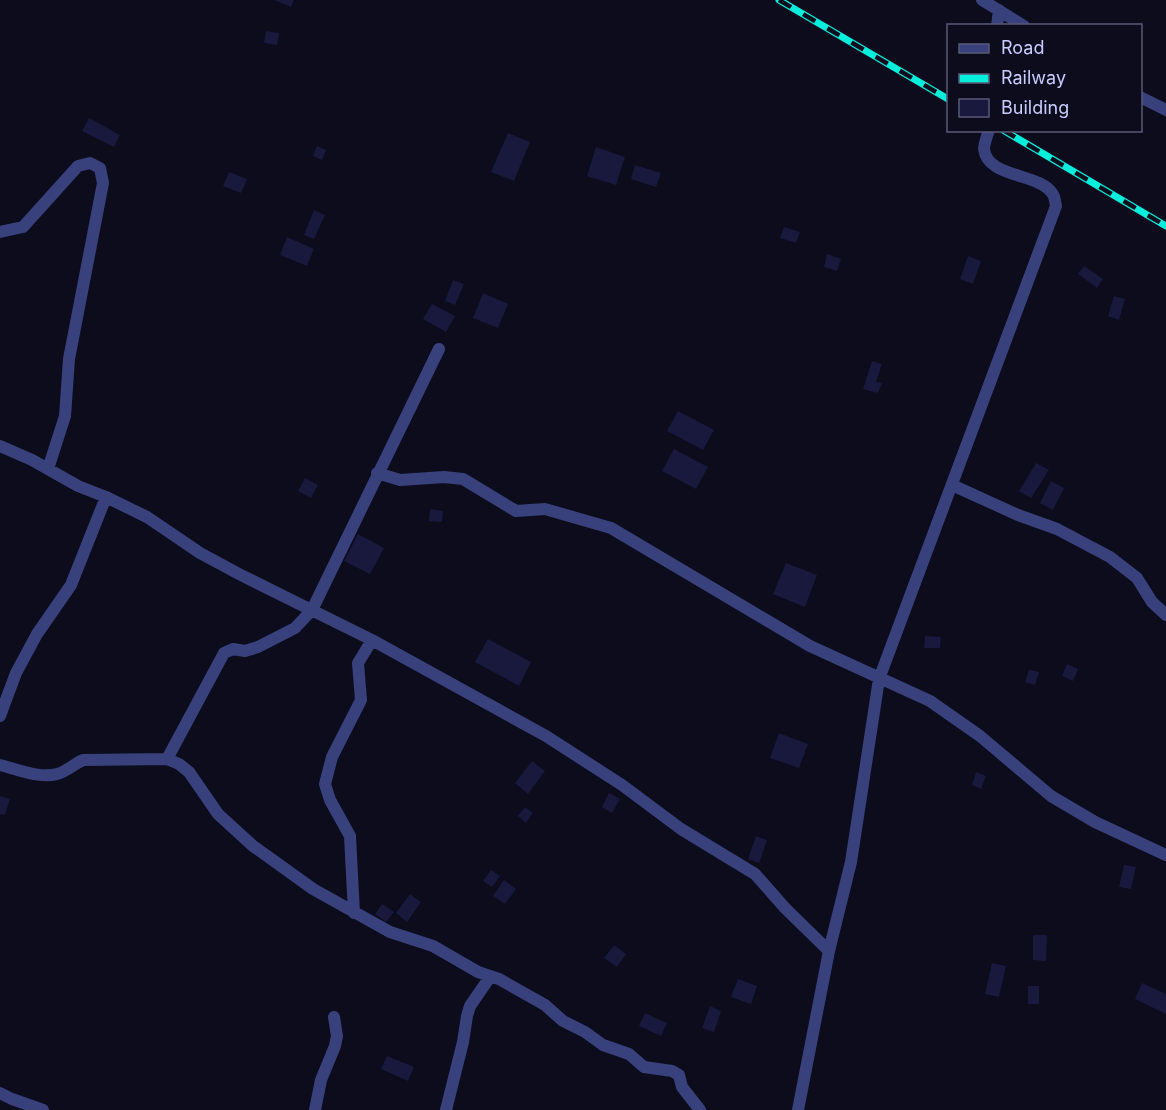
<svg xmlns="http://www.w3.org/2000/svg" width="1166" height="1110" viewBox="0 0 1166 1110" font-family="Inter,sans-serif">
	<rect width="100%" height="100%" fill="#0c0c1d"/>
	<path fill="#19183d" d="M274,0H294L291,7Z
		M266,31L279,33L277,45L264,43Z
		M89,118L120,135L114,147L82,131Z
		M508,133L530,142L514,181L491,172Z
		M317,146L326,150L322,160L313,156Z
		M596,147L625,157L616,185L587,176Z
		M635,165L661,173L656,187L631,179Z
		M229,172L247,179L241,193L223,186Z
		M314,210L325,215L314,239L304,235Z
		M784,227L800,232L796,243L780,238Z
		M287,237L314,249L307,266L280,255Z
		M827,254L841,259L837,271L824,267Z
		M968,256L981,261L973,284L960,279Z
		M1084,266L1103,279L1097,288L1078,274Z
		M453,280L464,284L455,305L445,301Z
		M483,293L508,304L498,328L473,318Z
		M1114,296L1125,299L1119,320L1108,316Z
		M432,304L455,316L446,332L423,319Z
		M872,361L882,364L876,382L882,383L878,393L863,389Z
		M678,411L714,430L703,450L667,431Z
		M674,449L708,467L696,489L662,471Z
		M1036,463L1049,470L1031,498L1019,491Z
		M305,478L318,485L311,498L298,491Z
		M1051,481L1064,488L1053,510L1040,503Z
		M430,509L443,511L442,522L429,521Z
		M358,534L384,548L370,574L344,561Z
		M786,563L817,575L805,607L773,594Z
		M925,636L941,637L940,648H924Z
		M488,639L531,662L519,686L475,662Z
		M1067,664L1078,669L1073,681L1062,676Z
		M1029,670L1039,672L1035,685L1025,682Z
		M779,733L808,744L799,768L770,758Z
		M532,761L545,771L528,794L515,783Z
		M976,772L986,776L981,789L972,785Z
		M609,793L620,799L612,813L602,807Z
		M0,796L10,799L5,815L0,814Z
		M525,807L533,813L526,823L518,816Z
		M756,836L767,840L759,863L748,859Z
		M1124,865L1136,867L1131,889L1119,887Z
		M491,870L500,876L492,887L483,881Z
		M504,880L516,889L505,904L493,896Z
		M410,894L421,902L407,922L396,913Z
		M382,904L394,912L386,922L375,914Z
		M1033,935H1047L1046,961L1033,960Z
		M614,945L626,954L617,967L604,958Z
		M992,963L1006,966L999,997L985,994Z
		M738,979L757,986L751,1004L731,997Z
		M1142,983L1166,994V1014L1135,999Z
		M1028,986H1039V1004H1028Z
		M710,1006L721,1011L714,1032L702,1028Z
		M645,1013L667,1023L661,1036L639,1026Z
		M387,1056L414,1067L408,1081L381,1069Z"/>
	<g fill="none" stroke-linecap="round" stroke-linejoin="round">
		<path stroke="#38417b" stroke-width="12" d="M982,0L1024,26
			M997,26L999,10
			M1140,97L1166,110
			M0,232L23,227L78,166L90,163L100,168L103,183L69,359L65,416L48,469
			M0,446L32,460L78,486L106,497L147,517L200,553L239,574L372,640L546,736L622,785L681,829L755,874L785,908L829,951
			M377,473L400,480L444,477L463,479L516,511L545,509L611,528L810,646L930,701L980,736L1051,796L1095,822L1166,855
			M952,485L1018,515L1057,529L1110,557L1137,578L1152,602L1166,615
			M0,716L16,673L37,634L71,585L106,497
			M167,759L224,653L233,649L245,651L258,647L295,628L312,610L439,349
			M0,765C17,769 40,779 57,774C66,772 74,764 83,760L167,759L179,764L189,772L218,814L253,846L313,889L390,932L433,946L478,972L499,979L545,1005L563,1021L585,1032L603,1045L629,1054L644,1067L672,1071L679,1075L682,1087L700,1110
			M354,913L350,836L330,800L325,784L332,757L361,700L358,663L372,640
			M0,1093L12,1099L43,1110
			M315,1110L321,1080L335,1046L337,1036L334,1017
			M446,1110L463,1042L467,1016L470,1006L490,977
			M798,1110L829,951L851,862L879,679L1056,206C1055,202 1055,196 1052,193C1039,173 987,178 984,149C984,144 987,136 989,130"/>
		<g stroke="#05eedc" stroke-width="7">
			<path id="rail" d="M779,0L948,99
				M1003,130L1166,226"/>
		</g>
		<use href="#rail" stroke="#0c0c1d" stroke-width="4.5" stroke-dasharray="14" stroke-linecap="butt"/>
	</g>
	<rect x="947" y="24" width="195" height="108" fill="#0c0c1d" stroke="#585977" stroke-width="1.5"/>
	<rect x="959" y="44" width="30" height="9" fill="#38417b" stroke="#585977" stroke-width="1.5"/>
	<text x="1001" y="54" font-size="18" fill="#c9ccfe">Road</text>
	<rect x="959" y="74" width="30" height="9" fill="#05eedc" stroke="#585977" stroke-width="1.5"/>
	<text x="1001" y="84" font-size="18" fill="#c9ccfe">Railway</text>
	<rect x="959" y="99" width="30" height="18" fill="#19183d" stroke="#585977" stroke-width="1.5"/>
	<text x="1001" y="114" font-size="18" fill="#c9ccfe">Building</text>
</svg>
